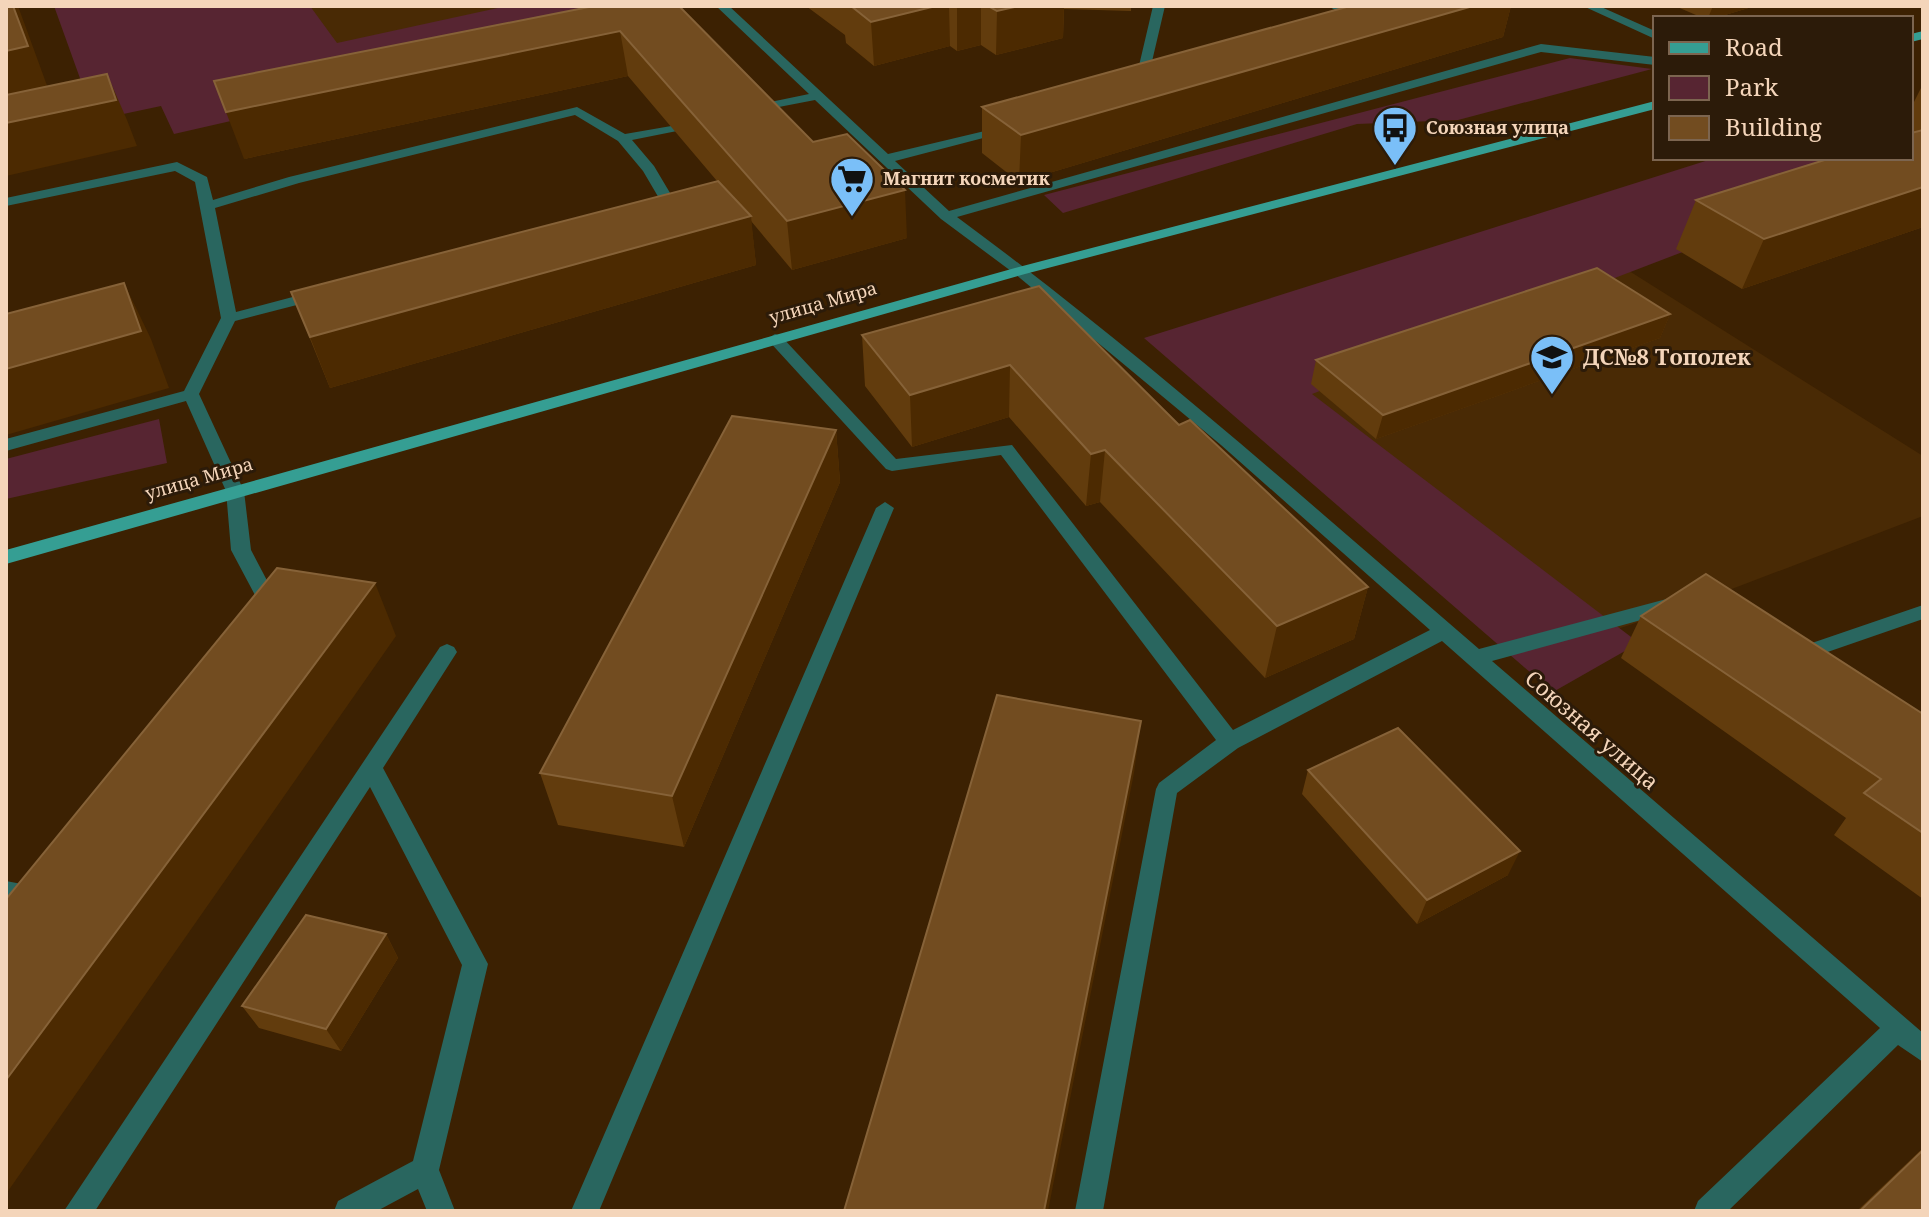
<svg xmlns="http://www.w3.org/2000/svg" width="1929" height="1217" viewBox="0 0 1929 1217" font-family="'Noto Serif',serif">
	<rect width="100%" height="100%" fill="#3c2102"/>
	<path fill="#492a05" d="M188,6H617L243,86Z
		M1553,223L1923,456V516L1690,605L1572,644L1204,335Z"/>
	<path fill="#572532" d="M54,6H310L337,43L507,6H665L680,19L174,134L161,106L95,120Z
		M1570,58L1652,69L1458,120L1357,124L1063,213L1044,195Z
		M1715,158H1891L1907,166L1312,394L1639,643L1553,692L1144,338Z
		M159,419L167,463L6,499V459Z"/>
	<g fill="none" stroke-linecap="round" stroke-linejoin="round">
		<path fill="#29665f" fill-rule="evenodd" d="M716,6H729L888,154L1010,125V131L895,161L949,211L1541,44L1655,57V65L1541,52L957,217C1139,351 1308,502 1479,649L1674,597L1681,599L1684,604L1681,609L1492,661L1923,1033V1062L1898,1045L1728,1211H1694L1698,1201L1880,1028L1442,641L1238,748L1177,793L1103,1211H1075L1156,789L1159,783L1216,740L1001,455L892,471L886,469L767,339L775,334L781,336L896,459L1012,445L1233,730L1430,630L1221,445L1015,274L941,219L815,100L747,113V107L809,94Z
			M1153,6H1165L1146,87L1140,91L1134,87Z
			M1328,6H1343L1370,22L1360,24Z
			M1583,6H1599L1655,31V39Z
			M577,107L625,134L677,125V131L632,140L654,166L679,208L677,211L656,213V207L663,205L643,171L618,141L575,115L299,183L215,208L236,312L319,290L327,295L324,298L235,321L199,394L244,491L251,550L282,609L279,614H265L231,550L226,491L186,401L6,451V439L184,391L221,318L195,182L175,171L6,206V198L177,162L207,177L213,200L289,177Z
			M885,502L894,508L599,1211H571L876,508Z
			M1923,605V619L1816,656L1809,654L1806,649L1809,644Z
			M447,644L454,647L457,652L383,768L488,964L439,1170L455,1211H427L418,1189L377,1211H334L338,1201L413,1161L462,965L370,787L95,1211H64L440,647Z
			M6,881L48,889L51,896L48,903L39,906L6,901Z"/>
		<path fill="#359e93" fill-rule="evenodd" d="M1923,31V39L1911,42V34Z
			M1655,101V109L1025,274L6,564V550L1015,268Z"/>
	</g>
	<path fill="#623c0d" d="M594,6L907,238L792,270L751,221L756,265L330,388L291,292L717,181L628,76L244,159Z
		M806,6H1131V11L1064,9L1063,38L996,55L981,45L957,51L950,46L874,66L846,43L845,35Z
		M1350,6H1511L1503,37L1019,182L982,153V107Z
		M1675,6H1755L1715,18H1703Z
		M1923,84V227L1742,289L1676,249L1696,200L1913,133L1911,132V108Z
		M1039,286L1179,425L1368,587L1354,639L1265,678L1100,502L1086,506L1009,417L912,447L865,386L862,335Z
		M1670,314L1660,338L1376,439L1311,384L1316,360Z
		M836,430L840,482L684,847L558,825L540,773Z
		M1641,616L1923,714V899L1834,835L1846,818L1621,658Z
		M1308,770L1508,875L1417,924L1302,794Z
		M386,934L398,958L341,1051L259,1028L242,1006Z
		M1923,1148V1211H1857Z"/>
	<path fill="#4c2a01" d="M13,6H18L49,91L6,100V51Z
		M474,6H489L475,9Z
		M936,6H949L950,46L874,66L871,22Z
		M962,6H981V45L957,51V7Z
		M1019,6H1064L1063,38L996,55L997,11Z
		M1473,6H1511L1503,37L1019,182L1021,135Z
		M1713,6H1755L1715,18H1708Z
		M620,31L628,76L244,159L226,112Z
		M107,74L127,120L137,146L6,176V123Z
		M1923,187V227L1742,289L1764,239Z
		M905,190L907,238L792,270L787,221Z
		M751,216L756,265L330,388L310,337Z
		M124,283L151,339L169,388L6,435V369Z
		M1670,314L1660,338L1376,439L1383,415Z
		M1010,365L1009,417L912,447L910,395Z
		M836,430L840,482L684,847L672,796Z
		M1105,450L1100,502L1086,506L1091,454Z
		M375,583L396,636L6,1194V1080Z
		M1368,587L1354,639L1265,678L1277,626Z
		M1141,721L1134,773L1048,1211H1044Z
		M1520,851L1508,875L1417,924L1427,900Z
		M386,934L398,958L341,1051L326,1029Z"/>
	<path fill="#724c20" stroke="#866238" stroke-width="2" d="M6,6H13L28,46L6,51Z
		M594,6H679L813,142L847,134L905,190L787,221L620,31L226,112L214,81Z
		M851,6H936L871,22Z
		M988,6H1019L997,11Z
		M1350,6H1473L1021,135L982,107Z
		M107,74L116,100L6,123V95Z
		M1923,130V187L1764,239L1696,200L1831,158H1911V133Z
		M718,181L751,216L310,337L291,292Z
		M1597,268L1670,314L1383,415L1316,360Z
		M124,283L141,331L6,369V314Z
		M1039,286L1179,425L1190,420L1368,587L1277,626L1105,450L1091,454L1010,365L910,395L862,335Z
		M732,416L836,430L672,796L540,773Z
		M277,568L375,583L6,1080V899Z
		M1706,574L1923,714V833L1864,793L1881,779L1641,616Z
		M997,695L1141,721L1044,1211H844Z
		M1398,728L1520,851L1427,900L1308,770Z
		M306,915L386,934L326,1029L242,1006Z
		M1923,1150V1211H1860Z"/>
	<defs>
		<g id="bus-pin" transform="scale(2.3)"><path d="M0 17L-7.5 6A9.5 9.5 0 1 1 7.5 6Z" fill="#7abff8" stroke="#2c1b09"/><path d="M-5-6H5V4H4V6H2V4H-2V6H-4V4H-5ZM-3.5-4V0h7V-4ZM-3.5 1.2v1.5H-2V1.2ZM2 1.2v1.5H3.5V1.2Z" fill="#111"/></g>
		<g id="supermarket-pin" transform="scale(2.3)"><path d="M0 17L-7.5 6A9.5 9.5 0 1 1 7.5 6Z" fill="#7abff8" stroke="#2c1b09"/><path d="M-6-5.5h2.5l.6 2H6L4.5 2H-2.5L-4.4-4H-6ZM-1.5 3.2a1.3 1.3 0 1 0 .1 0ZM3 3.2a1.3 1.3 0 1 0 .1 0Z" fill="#111"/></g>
		<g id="school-pin" transform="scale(2.3)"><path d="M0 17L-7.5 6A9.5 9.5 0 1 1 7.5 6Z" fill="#7abff8" stroke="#2c1b09"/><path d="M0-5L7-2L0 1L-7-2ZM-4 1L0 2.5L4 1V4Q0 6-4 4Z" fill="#111"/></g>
	</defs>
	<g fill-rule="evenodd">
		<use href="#bus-pin" x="1395" y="128"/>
		<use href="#supermarket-pin" x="852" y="179"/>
		<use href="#school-pin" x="1552" y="357"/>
	</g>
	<g text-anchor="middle" stroke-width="6" stroke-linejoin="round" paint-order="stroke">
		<g font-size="18" font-weight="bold" fill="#f4d5ba" stroke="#2c1b09" text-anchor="start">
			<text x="1426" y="134">Союзная улица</text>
			<text x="883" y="185">Магнит косметик</text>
		</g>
		<g font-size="18" fill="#f4d5ba" stroke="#2c1b09">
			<text transform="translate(823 303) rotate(-16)" y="6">улица Мира</text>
			<text transform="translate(199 479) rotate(-16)" y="6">улица Мира</text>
		</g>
		<g font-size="22" font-weight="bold" fill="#f4d5ba" stroke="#2c1b09" text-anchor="start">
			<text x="1583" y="365">ДС№8 Тополек</text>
		</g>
		<g font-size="22" fill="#f4d5ba" stroke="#2c1b09">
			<text transform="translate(1592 730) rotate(41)" y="8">Союзная улица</text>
		</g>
	</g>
	<rect width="1929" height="1217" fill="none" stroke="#f4d5ba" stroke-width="16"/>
	<rect x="1653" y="16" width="260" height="144" fill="#2c1b09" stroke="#7c6550" stroke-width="2"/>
	<rect x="1669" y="42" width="40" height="12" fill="#359e93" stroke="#7c6550" stroke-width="2"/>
	<text x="1725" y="56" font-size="24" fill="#f4d5ba">Road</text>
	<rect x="1669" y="76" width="40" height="24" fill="#572532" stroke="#7c6550" stroke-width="2"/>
	<text x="1725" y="96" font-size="24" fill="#f4d5ba">Park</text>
	<rect x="1669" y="116" width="40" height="24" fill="#724c20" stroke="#7c6550" stroke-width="2"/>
	<text x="1725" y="136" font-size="24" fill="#f4d5ba">Building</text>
</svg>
